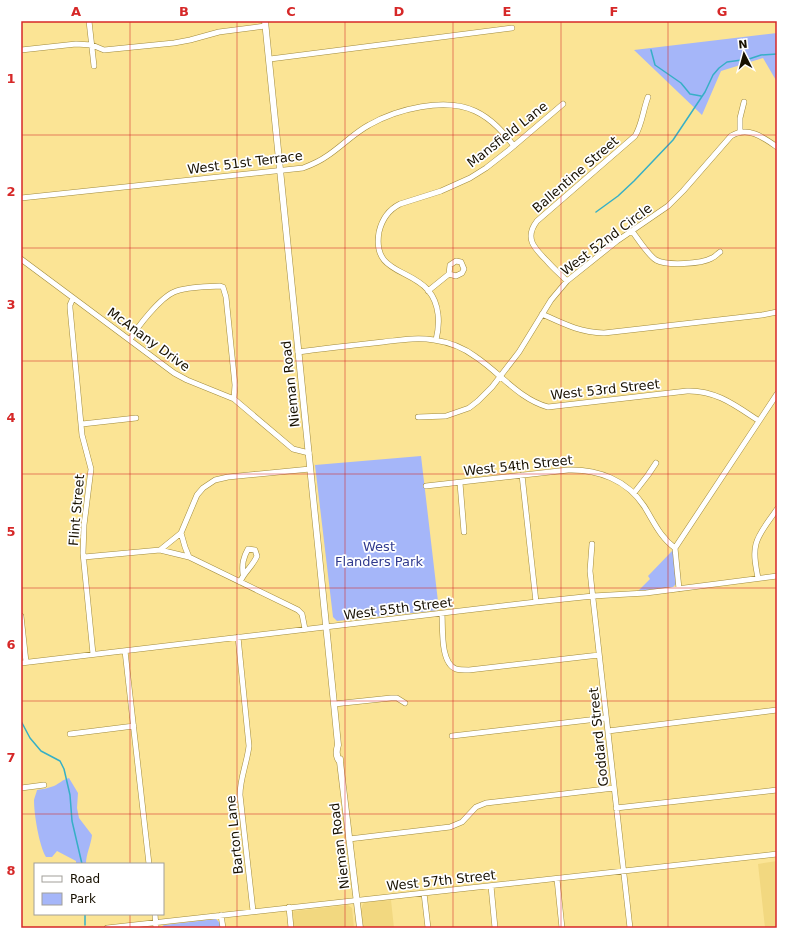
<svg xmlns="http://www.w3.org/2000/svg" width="798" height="949" viewBox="0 0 798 949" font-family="'DejaVu Sans',sans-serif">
	<rect width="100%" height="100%" fill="#fbe495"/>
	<path fill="#f2d880" d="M777,861V928H765L758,864Z
		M391,900L394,928H363L361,909L363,904L367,902Z
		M348,905L352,908L354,928H294L292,915L294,911Z"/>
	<path fill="#a5b6f9" d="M777,33V82L763,58L721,71L702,115L634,50Z
		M421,456L439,610L337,621L333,617L315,465Z
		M673,550L676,584L673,587L638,591L650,579L648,576Z
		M69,778L78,793L77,808L79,818L92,835C91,845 86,854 86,864H76V861L57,851L52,857H46C39,845 34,814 34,800C35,796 36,794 37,790C43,789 49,788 54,786C60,783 62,780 69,778Z
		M216,919L220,923L221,928H160L164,925Z"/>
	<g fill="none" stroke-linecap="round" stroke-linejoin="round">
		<path stroke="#36afc6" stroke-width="1.5" d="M651,50L655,65L681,83L690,94L701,96
			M596,212L618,196L634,181L673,140L705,92L713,75L719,68L727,62L749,59L761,55L777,54
			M21,721L30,738L41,751L60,761L64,769L70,795L72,821L82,864
			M85,914V925"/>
		<g stroke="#a18b3d" stroke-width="6">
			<path id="minor" d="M89,21L94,66
				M21,50L76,44L92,45L104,50L174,43L190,40L219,32L265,26
				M270,59L512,28
				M740,132V118L744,102
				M21,198L303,168C311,165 320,161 327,156C342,146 354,133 369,125C397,109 445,97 475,111C492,119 503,132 514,146
				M632,231C638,239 648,255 656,260C667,266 701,264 712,258C715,257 717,254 720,252
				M21,259L174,373L187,380L234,399L293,449L309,453
				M456,261L461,262L464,269L462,273L456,276L449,274L450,265Z
				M567,281C560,274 553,268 547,261C534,248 524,238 537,221L635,136C642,125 643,110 648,97
				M428,291L449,274
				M73,298L70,305V308L82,435L91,469L84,525L83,553L93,654
				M542,314C564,324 579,332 604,333L762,315L777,312
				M130,340C137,327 160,298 174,292C188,286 206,287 220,286L223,287L226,297L235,385L234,399
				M436,340C440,324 440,304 428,290C409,268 372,273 379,232C382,219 388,210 400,204L441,191L470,178L486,168L509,150L563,104
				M298,352C327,348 355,345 383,342C400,340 417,337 434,340C449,342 464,348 476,357C500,373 519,399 548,407L687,391C716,390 736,406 759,421
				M418,417L446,416L469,408L478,401L492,387L519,352L551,300L567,281L617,241L668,206L683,191L731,136C748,126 763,137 777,147
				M82,424L136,418
				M522,475L536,602
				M460,483L464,532
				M426,486L568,470C598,469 627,480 644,506C654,522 660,537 675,548
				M634,493L648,475L656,463
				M181,533L185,547L189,557
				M592,544L590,571L592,590L630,928
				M160,550L189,557L298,610L302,614L305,629
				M84,557L160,550L181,533L197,495L203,488L215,480L228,477L310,469
				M758,578C756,567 753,555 756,544C759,532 770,520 777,509
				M240,582C244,572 253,566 257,556L255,550L248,549C243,558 242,564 243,574
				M679,589L675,548L777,394
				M442,614C443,628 440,663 456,669C460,670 465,670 469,670L599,655
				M21,616L26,662
				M238,637L249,746C247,763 240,778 240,795L253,911
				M125,651L149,864
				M21,663L536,602L593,596L646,593L777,576
				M334,704L391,698H397L405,703
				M608,731L777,710
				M70,734L134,726
				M452,736L606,718
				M21,788L44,785
				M616,808L777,790
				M349,839L450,827L462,822L476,807L486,803L614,788
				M557,879L562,928
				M491,886L495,928
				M424,893L428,928
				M289,907L291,928
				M155,914L156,928
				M221,915L223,928
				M107,928L777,854"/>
		</g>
		<g stroke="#a18b3d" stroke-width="7">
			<path id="major" d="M265,21L334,704L338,745C336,751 336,757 340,762
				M340,759V762L360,928"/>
		</g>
		<use href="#minor" stroke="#fff" stroke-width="5"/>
		<use href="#major" stroke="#fff" stroke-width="6"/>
	</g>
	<path fill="none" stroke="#d62828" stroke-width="1" stroke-opacity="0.55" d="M130,21V864M237,21V928M345,21V928M453,21V928M561,21V928M668,21V928M21,135H777M21,248H777M21,361H777M21,474H777M21,588H777M21,701H777M21,814H777M130,914V928"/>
	<g text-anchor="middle" stroke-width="3.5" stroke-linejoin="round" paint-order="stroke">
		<g font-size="13" fill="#171000" stroke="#fff">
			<text transform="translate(507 134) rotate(-38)" y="5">Mansfield Lane</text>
			<text transform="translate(245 162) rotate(-7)" y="5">West 51st Terrace</text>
			<text transform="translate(575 174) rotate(-41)" y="5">Ballentine Street</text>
			<text transform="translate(606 239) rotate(-37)" y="5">West 52nd Circle</text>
			<text transform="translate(149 339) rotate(36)" y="5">McAnany Drive</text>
			<text transform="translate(290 384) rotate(-96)" y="5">Nieman Road</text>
			<text transform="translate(605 389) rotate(-6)" y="5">West 53rd Street</text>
			<text transform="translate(518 465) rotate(-6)" y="5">West 54th Street</text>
			<text transform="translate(76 510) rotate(-85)" y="5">Flint Street</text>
			<text transform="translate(398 608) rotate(-7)" y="5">West 55th Street</text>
			<text transform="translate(598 737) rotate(-96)" y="5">Goddard Street</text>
			<text transform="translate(234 835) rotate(-96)" y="5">Barton Lane</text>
			<text transform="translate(339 846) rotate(-97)" y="5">Nieman Road</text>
			<text transform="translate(441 880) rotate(-6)" y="5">West 57th Street</text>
		</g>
		<g font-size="13" fill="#303a8e" stroke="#fff">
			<text x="379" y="551">West<tspan x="379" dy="15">Flanders Park</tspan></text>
		</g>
	</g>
	<rect width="798" height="949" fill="none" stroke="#ffffff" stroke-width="44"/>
	<rect x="34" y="863" width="130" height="52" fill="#ffffff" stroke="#a29f99"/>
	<rect x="42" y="876" width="20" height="6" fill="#ffffff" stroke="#a29f99"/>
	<text x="70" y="883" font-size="12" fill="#171000">Road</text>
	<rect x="42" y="893" width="20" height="12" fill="#a5b6f9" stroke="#a29f99"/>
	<text x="70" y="903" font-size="12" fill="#171000">Park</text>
	<g transform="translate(744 54) rotate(354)" stroke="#ffffff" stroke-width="3" paint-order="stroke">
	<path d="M0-3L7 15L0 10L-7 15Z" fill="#171000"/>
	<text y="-6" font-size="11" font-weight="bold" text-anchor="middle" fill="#171000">N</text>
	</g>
	<rect x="22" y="22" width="754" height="905" fill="none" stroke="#d62828" stroke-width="1.5"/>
	<g font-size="13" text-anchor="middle" font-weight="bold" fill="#d62828">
		<text x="76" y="16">A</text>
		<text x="184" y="16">B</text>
		<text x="291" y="16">C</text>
		<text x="399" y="16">D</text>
		<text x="507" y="16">E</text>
		<text x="614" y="16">F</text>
		<text x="722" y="16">G</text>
		<text x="11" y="83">1</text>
		<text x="11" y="196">2</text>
		<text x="11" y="309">3</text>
		<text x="11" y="422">4</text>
		<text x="11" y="536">5</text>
		<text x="11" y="649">6</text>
		<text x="11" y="762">7</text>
		<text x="11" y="875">8</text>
	</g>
</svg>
